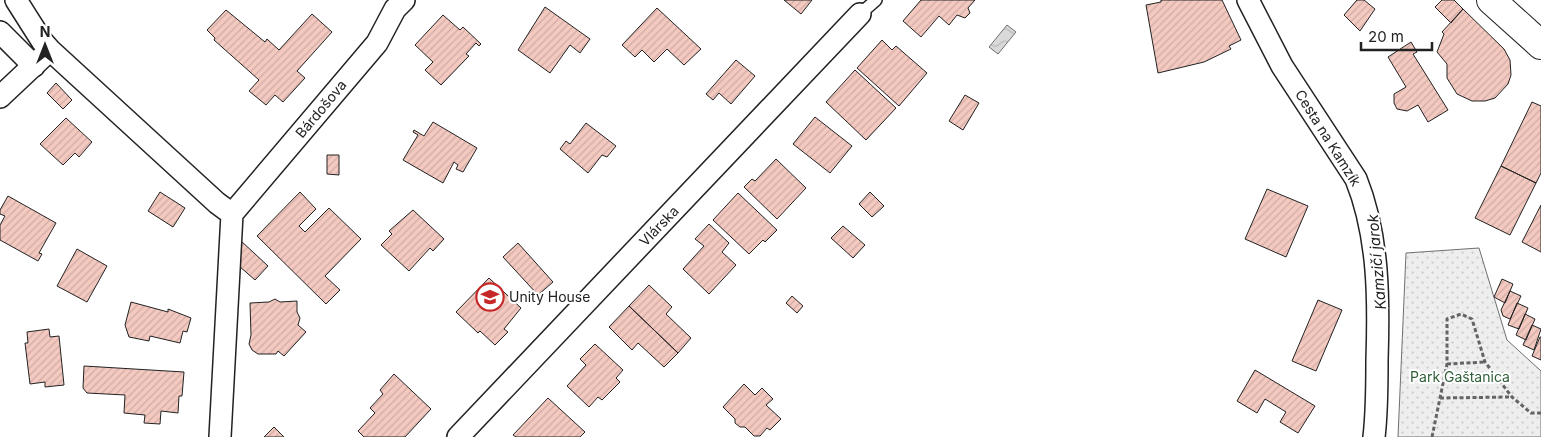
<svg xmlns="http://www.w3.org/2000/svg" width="1541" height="437" viewBox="0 0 1541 437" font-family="Inter,sans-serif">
	<defs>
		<pattern id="grass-dots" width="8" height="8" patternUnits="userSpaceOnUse" patternTransform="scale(1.25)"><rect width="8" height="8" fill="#eee"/><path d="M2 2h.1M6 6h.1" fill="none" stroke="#ccc" stroke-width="1.8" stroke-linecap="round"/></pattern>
		<pattern id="water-waves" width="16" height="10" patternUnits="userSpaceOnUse" patternTransform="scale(1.25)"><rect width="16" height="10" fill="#d9d9d9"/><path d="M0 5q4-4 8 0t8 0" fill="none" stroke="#bababa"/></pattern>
		<pattern id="building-hatch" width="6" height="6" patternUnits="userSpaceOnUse" patternTransform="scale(1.25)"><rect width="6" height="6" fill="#f3c9c0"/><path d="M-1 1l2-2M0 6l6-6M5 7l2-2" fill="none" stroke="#d0aca5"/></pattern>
	</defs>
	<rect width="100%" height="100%" fill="#fff"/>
	<path fill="url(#grass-dots)" stroke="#6f6f6f" d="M1479,248L1507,340L1541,371V437H1398L1406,253Z"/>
	<path fill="url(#water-waves)" stroke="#6f6f6f" d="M1007,25L1016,32L998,54L989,47Z"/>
	<path fill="url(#building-hatch)" stroke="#222" d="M784,0H812L801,14Z
		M921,0H975L968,8L970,13L965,18L957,15L949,25L939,16L921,37L903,21Z
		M1161,0H1222L1241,40L1229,46L1231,49L1204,62L1158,73L1146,5L1161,2Z
		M1357,0H1364L1375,9L1360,31L1344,15Z
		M1442,0H1454L1463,9L1451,23L1435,7Z
		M545,7L590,39L580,53L570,45L550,73L518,50Z
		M657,8L701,49L684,65L667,49L654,62L642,50L635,57L622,45Z
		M1463,9L1504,49L1510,60L1511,75L1508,84L1495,98L1485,101H1472L1457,94L1447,78V64L1437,52L1444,34L1442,32Z
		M226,10L265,42L267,39L279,50L312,14L332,32L297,71L305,78L283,102L275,95L266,105L249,91L259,80L214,40L215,38L207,30Z
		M443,15L460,30L463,27L481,44L479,46L476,43L466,54L469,56L467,58L441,85L425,70L433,62L415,45Z
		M882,40L892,50L896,46L927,73L899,106L857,68Z
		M1411,42L1417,52L1413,54L1448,110L1428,122L1418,105L1407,111L1397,109L1394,103V94L1406,87L1388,57Z
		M736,60L755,76L731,104L719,93L713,100L706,94Z
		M855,70L896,108L866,140L826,102Z
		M56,83L72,100L63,109L47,93Z
		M965,95L979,103L963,130L949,121Z
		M1532,102L1541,106V173L1536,183L1501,166Z
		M815,117L852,146L830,173L793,144Z
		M66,118L92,142L79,157L75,153L63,165L40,144Z
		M433,122L477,148L463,172L456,169L458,165L454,162L443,183L403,160L418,135L413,132L414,130L424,136Z
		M586,123L616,146L607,157L602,155L588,173L560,149L566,141L570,144Z
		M327,155H339V175L327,174Z
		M776,159L806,188L777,219L744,187L752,179L755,181Z
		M1501,166L1536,183L1510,235L1475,218Z
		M1267,189L1308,206L1286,257L1245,239Z
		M160,192L185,208L173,227L148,211Z
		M300,192L316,209L299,226L305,232L329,208L361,239L325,276L340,290L326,304L257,236Z
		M870,192L884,206L872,217L859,204Z
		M738,193L777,230L765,242L763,240L749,254L713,220Z
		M8,196L56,223L39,253L42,254L38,261L0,240V225L5,216L0,214V210Z
		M1541,205V252L1522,242Z
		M413,210L444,239L433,251L430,248L409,271L381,245L392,234L389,231Z
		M709,224L729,243L722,252L736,265L709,294L683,269L704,246L695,239Z
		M843,226L865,245L853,258L831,238Z
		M240,240L268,266L255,280L239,266Z
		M518,243L553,282L538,295L503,257Z
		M77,249L107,266L87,302L57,286Z
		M489,278L521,308L504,329L508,332L495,345L480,331L478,333L456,312Z
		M1502,279L1513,284L1505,303L1494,297Z
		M649,285L672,307L666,314L691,338L678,353L629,306Z
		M1510,291L1521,296L1510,319L1503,316L1501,310Z
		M792,296L803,306L797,313L786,303Z
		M275,299L280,302L297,301V312L300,318L298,325L306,332L284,356L278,351L276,354H258L252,350L249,344L251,335L250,303L269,302Z
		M1318,300L1342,310L1316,371L1292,361Z
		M131,302L168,312V309L186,316L191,318L187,332L183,331L180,343L150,336L149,341L129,337L125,325Z
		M1517,303L1528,308L1519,329L1508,325Z
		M629,306L678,353L664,367L638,343L632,350L609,327Z
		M1525,314L1535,319L1526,340L1516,335Z
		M1532,325L1541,329L1534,350L1523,345Z
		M49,329L50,337L59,336L64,385L45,387V382L30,384L25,343H28L27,332Z
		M1540,337H1541V360L1532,356Z
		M595,344L623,370L616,378L620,382L602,400L598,397L589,407L567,386L586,365L580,359Z
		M84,366L184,372L182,396H179L178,413L161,411L160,424L144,423L145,415L124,413L125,395L87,393L83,388Z
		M1255,370L1315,406L1298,433L1280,422L1286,412L1265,399L1257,413L1237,401Z
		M394,374L431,409L405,437H364L358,431L375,413L370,408L383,394L380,390Z
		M744,384L755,395L762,388L773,399L766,405L781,419L770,430L767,428L760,436H754L745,427H740L735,423V419L723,407Z
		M548,398L585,432L580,437H516L513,435Z
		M274,427L284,437H264Z"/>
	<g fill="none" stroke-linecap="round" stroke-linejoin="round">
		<g stroke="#222" stroke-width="14">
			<path id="lane" d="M860,14L876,0"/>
		</g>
		<g stroke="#222" stroke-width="24">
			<path id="street" d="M16,0L42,41L50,50L217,203L232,214
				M1248,0L1282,66L1356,179C1379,236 1379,300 1377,360C1377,386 1377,412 1374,437
				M0,32L34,66
				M0,97L50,50
				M220,437L232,214L377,43L395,9L404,0
				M458,437L860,14"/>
		</g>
		<g stroke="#222" stroke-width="30">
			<path id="secondary" d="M1491,0L1541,45"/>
		</g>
		<path stroke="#646464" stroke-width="3" stroke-dasharray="4 2.5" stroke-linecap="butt" d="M1447,364L1485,362
			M1440,398L1511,397
			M1432,437L1447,364V319L1461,314L1472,319L1485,362L1512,397L1531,413H1541"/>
		<use href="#lane" stroke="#fff" stroke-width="11"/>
		<use href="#street" stroke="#fff" stroke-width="21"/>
		<use href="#secondary" stroke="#fff" stroke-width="28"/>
	</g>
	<defs>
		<g id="school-ring" transform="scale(1.4375)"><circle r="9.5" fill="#fff" stroke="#c62828" stroke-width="1.5"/><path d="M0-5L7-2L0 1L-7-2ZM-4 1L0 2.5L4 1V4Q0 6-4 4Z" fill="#c62828"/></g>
	</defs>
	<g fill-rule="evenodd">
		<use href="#school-ring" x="490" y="297"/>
	</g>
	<g text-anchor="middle" stroke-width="4" stroke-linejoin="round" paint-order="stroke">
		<g font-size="14" fill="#222" stroke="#fff">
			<text transform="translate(321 109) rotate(-50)" y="5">Bárdošova</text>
			<text transform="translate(1328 138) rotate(58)" y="5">Cesta na Kamzík</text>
			<text transform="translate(659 226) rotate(-46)" y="5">Vlárska</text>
		</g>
		<g font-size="14" fill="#222" stroke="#fff" text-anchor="start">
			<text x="509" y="302">Unity House</text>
		</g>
		<g font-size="14" fill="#2f5e38" stroke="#fff">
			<text x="1460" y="382">Park Gaštanica</text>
		</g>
		<g font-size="15" font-style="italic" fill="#222" stroke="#fff">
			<text transform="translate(1377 262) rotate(-95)" y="5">Kamzičí jarok</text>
		</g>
	</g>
	<g transform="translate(45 45)" stroke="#ffffff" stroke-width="4" paint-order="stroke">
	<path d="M0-4L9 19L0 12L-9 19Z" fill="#222222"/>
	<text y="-8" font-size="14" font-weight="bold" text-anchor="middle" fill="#222222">N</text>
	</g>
	<path d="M1361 42v8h71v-8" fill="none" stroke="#222222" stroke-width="2.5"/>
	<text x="1368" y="42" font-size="15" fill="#222222" stroke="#ffffff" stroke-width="4" paint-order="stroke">20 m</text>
</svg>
